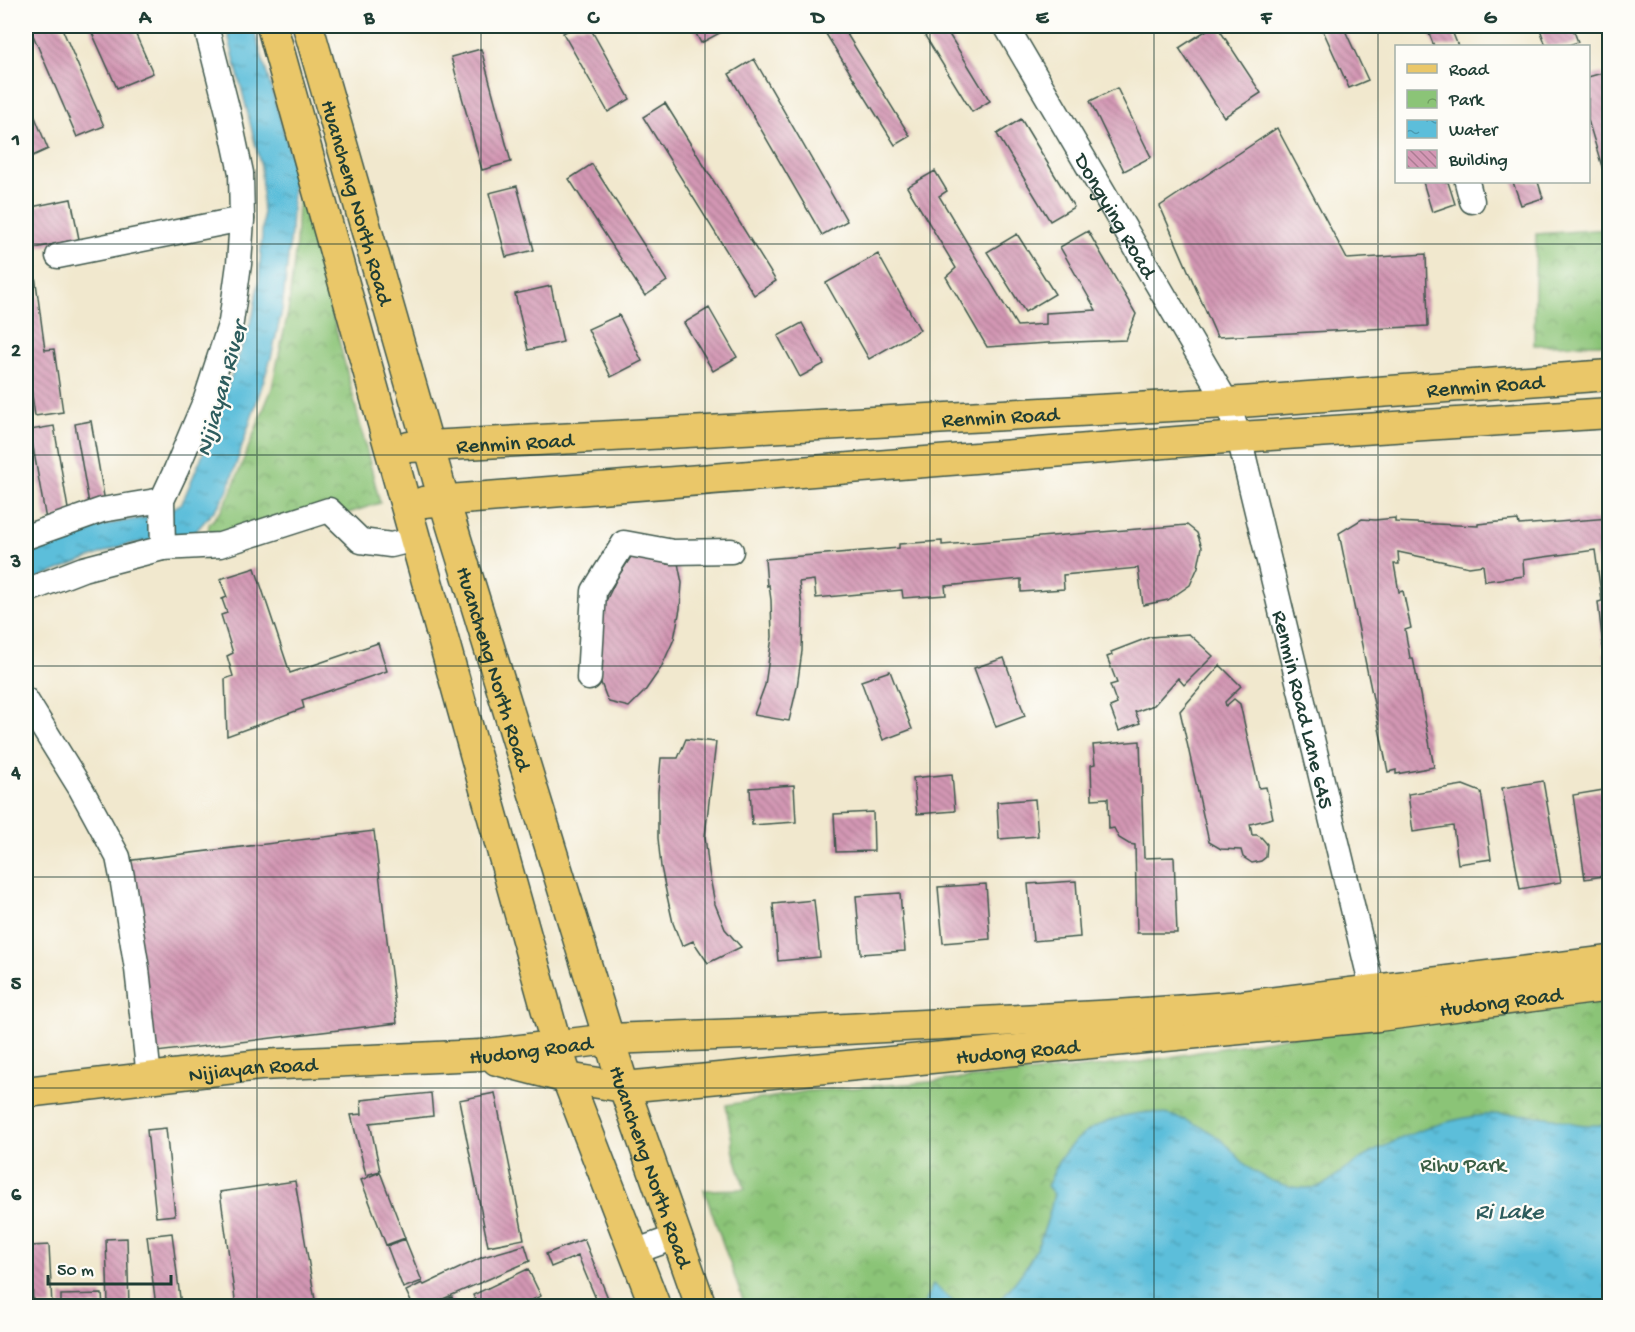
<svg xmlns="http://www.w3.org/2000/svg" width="1635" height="1332" viewBox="0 0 1635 1332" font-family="'Gochi Hand',sans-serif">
	<defs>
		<pattern id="park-crowns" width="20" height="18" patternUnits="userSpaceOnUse" patternTransform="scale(1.5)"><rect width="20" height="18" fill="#8bc477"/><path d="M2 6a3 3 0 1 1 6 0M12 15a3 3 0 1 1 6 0" fill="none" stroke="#71a062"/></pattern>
		<pattern id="water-ripples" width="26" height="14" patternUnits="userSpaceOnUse" patternTransform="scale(1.5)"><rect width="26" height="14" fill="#5cbeda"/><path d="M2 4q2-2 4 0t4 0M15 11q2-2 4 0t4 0" fill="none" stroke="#4b9cb2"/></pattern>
		<pattern id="building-back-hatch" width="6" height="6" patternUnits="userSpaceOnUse" patternTransform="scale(1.5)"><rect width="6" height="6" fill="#d397b4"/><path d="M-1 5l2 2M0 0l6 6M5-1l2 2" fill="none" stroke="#ab7c93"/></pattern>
	</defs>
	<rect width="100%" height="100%" fill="#fdfcf7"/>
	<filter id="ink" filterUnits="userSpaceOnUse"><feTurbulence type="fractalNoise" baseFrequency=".0167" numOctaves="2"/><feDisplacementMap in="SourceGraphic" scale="12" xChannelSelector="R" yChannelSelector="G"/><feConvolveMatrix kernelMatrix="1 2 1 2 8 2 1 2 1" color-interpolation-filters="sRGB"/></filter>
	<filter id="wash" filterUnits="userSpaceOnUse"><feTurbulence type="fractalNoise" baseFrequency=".008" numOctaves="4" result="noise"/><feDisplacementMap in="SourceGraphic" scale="24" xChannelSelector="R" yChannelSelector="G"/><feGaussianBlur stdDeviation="1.35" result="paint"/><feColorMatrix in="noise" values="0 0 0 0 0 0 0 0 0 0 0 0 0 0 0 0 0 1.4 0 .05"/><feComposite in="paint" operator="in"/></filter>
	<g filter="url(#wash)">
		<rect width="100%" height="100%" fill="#f1e8ce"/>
		<path fill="url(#park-crowns)" stroke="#558056" stroke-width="1.5" d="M299,182L380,503L205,559L209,524L221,511L230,494L272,388L288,312L296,244Z
			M1609,229V344L1534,345L1536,234Z
			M1609,994V1306H745L704,1190L745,1189L734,1153L726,1105L808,1091L907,1084L1135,1063L1286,1037Z"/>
		<path fill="url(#water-ripples)" stroke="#3e7e87" stroke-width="1.5" d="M226,26H253L291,156L293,182L291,232L282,310L271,358L227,492L219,505L188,540L134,543L115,548L26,583V551C49,543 73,534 97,527C124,519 157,520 182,503L207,444L253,315L259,280L263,219L261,167Z
			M1152,1112C1175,1115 1200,1124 1219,1138C1229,1145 1236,1156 1245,1164C1259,1178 1287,1189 1308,1188C1324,1188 1334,1177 1347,1168C1358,1160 1370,1153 1383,1147C1437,1120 1486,1108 1546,1117C1557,1118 1567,1122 1578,1124C1588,1126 1599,1124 1609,1126V1306H994C1028,1271 1044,1242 1054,1194L1047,1186C1052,1178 1054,1169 1059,1161C1079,1128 1115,1114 1152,1112Z
			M933,1284L958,1306H924Z"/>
		<g id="blocks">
			<path fill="url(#building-back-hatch)" d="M29,26H61L104,126L77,137Z
				M89,26H132L153,73L117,88Z
				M431,26H452L432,32Z
				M576,26H589L630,99L608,112L563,33Z
				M692,26H728L729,28L701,43Z
				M821,26H842L910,136L895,145Z
				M919,26H944L990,101L972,112Z
				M1213,26H1217L1261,93L1224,117L1179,48Z
				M1321,26H1343L1368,80L1349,88Z
				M1426,26H1450L1458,46H1434Z
				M1539,26H1572L1578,42L1566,46H1546Z
				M481,49L511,162L482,170L451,57Z
				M754,59L847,221L822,235L729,74Z
				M1602,73L1610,97L1609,190L1588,120V77Z
				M1117,88L1151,157L1124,171L1090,101Z
				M26,95L48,149L26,159Z
				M665,103L776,281L754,295L643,117Z
				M1021,119L1074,207L1050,221L997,134Z
				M1277,128L1347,259L1426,254L1428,326L1217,337L1160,206Z
				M592,164L667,281L645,296L569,179Z
				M935,171L947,191L939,196L1017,326L1046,324V313L1096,310L1060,247L1088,231L1136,314L1126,340L1048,343L987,347L946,277L956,268L907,187Z
				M1423,182H1448L1455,204L1432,212Z
				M1513,182H1538L1543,198L1521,205Z
				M517,186L534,250L506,257L489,193Z
				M71,199L79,239L26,250V208Z
				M1017,234L1055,294L1025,312L987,252Z
				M878,254L920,330L869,359L826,283Z
				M35,275L45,350L54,349L63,412L35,416L26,352V277Z
				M551,286L563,342L528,350L515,294Z
				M709,308L737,357L713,371L684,323Z
				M619,315L642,361L611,377L588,329Z
				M802,323L824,364L800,377L778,336Z
				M91,421L105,502L89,504L75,424Z
				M54,426L69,515L46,520L30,430Z
				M1395,518V522L1478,526V524L1518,520L1519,525L1610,518V646H1603L1598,602L1602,601L1595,550L1523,560L1524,576L1485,581L1483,565L1469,567L1398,552L1399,564H1394L1399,592L1403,591L1411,628L1405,630L1410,658H1413L1434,767L1396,774V770L1388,772L1339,533L1362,519L1375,520Z
				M1187,525L1197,533L1202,547L1198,567L1190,585L1168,600L1143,605L1138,568L1063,575L1064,589L1021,592V579L945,586L946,595L903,598L902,590L816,598L814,580L799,582L803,614L802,651L797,687L789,721L754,715L765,685L772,637L771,600L769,585L767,586L765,559L899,548V544L942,541V545Z
				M635,551L668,564L678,563L682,583L680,609L674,639L661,668L645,691L629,707L609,702L606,696L600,680L599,630L606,601L617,578Z
				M255,568L290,673L378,643L387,671L302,700L304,708L227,736L225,679L233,676L227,656L233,653L221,615L227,613L222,599L227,597L220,579Z
				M1189,634L1213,656L1184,685L1178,678L1154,705L1135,712L1140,723L1119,731L1110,707L1117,704L1110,685L1117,683L1107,657L1112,655L1111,652L1150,637Z
				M1610,652V684H1608L1604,653Z
				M1004,658L1025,716L996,727L974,668Z
				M1220,665L1241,686L1225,702L1226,706L1234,699L1240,704L1259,788L1266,787L1273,818L1250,824L1252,835H1257L1261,837L1267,844L1266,857L1261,861L1252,863L1243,857L1241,850L1221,849L1209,842L1180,711Z
				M890,671L912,729L883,740L861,681Z
				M686,739L716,742L705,836L709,872L715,904L725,929L741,947L708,963L693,941L682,946L673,923L667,896L661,867L658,838V792L661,758H678Z
				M1140,741L1144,858L1174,857L1177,933H1137L1135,845L1129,844L1119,838L1114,828L1109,829L1108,798L1092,799L1091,765L1095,764L1093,745Z
				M952,774L955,811L917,814L913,778Z
				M1543,781L1561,882L1520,889L1502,788Z
				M794,785L796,822L752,825L750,788Z
				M1463,785L1481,792L1491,859L1458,864L1453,826L1413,832L1408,794Z
				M1610,789V875L1585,879L1573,795Z
				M1035,799L1038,836L999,839L997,802Z
				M873,812L874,851L836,852L834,814Z
				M374,831L397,1023L148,1053L125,861Z
				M1076,881L1080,937L1033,941L1028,884Z
				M986,884L990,939L943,943L938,887Z
				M900,893L905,951L861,954L856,896Z
				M814,900L820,957L778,961L773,904Z
				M431,1093L433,1116L370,1123L380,1171L366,1175L351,1115L362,1114L361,1100Z
				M495,1093L524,1239L488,1246L459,1100Z
				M166,1128L175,1215L156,1217L147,1130Z
				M380,1172L405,1238L386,1245L361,1180Z
				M295,1181L316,1306H236L220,1192Z
				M172,1233L181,1306H156L147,1236Z
				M127,1238L129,1306H108L106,1239Z
				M405,1239L422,1281L403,1288L387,1246Z
				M584,1239L610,1303L612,1302L613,1306H599L578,1256L551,1267L546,1254Z
				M49,1245L52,1306H33L31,1246Z
				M525,1245L530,1261L427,1306H413L406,1291L422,1283L424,1285L483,1257Z
				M528,1269L541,1296L519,1306H478L473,1295Z
				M102,1294L103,1306H61V1295Z
				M452,1297L456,1306H431Z"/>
		</g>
	</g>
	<g filter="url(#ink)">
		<use href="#blocks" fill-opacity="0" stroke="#3e574b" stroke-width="1.5"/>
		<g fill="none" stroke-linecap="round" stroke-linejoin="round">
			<g stroke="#3e574b" stroke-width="27">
				<g id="minor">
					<path id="s1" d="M1006,26L1227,403L1239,437L1377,1008"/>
					<path d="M1467,182L1472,201"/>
					<path d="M58,256L242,219"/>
					<path d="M26,537L102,510L162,500"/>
					<path d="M163,548L162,500L176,470L206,399L231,322L239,264L242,219L241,173L228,112L206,26"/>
					<path d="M26,591L83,569L163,548L220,545L329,510L361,541L391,545L415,539"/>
					<path d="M589,678L594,591L624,543L673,552L731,551"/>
					<path d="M26,700L81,789L118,857L122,877L137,969L149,1077"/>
					<path d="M634,1252L676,1237"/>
				</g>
			</g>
			<g stroke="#3e574b" stroke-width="33">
				<g id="major">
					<path d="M272,26L557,1047L567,1078L655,1306"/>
					<path id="s2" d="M308,26L444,500L609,1039L624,1087L701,1306"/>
					<path id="s3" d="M409,447L1227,403L1610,375"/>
					<path d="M424,502L1239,437L1610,413"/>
					<path id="s4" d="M497,1060L567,1078L624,1087L1378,1016L1610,986"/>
					<path id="s5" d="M26,1092L260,1065L480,1055L609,1039L768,1033L1117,1015L1243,1006L1610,961"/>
				</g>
			</g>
			<use href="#minor" stroke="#fff" stroke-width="24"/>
			<use href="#major" stroke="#eac769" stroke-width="30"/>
		</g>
	</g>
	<path fill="none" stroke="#1f3d34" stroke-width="1.5" stroke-opacity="0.55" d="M257,26V1306M481,26V1306M705,26V1306M930,26V1306M1154,26V1306M1378,26V1306M26,244H1610M26,455H1610M26,666H1610M26,877H1610M26,1088H1610"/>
	<g text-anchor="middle" stroke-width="4.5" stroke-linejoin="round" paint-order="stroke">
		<g font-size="22" fill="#1f3d34" stroke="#fdfcf7">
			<text dy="8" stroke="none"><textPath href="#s2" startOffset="183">Huancheng North Road</textPath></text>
			<text dy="8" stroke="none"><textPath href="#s1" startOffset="219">Dongying Road</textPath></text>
			<text dy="8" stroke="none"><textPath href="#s3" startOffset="1078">Renmin Road</textPath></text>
			<text dy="8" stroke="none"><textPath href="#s3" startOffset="592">Renmin Road</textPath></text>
			<text dy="8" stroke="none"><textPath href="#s3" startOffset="106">Renmin Road</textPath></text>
			<text dy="8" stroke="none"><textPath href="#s2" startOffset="669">Huancheng North Road</textPath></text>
			<text dy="8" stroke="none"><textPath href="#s1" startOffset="753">Renmin Road Lane 645</textPath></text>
			<text dy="8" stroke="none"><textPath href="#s4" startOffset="1011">Hudong Road</textPath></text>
			<text dy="8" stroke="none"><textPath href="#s5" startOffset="507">Hudong Road</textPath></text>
			<text dy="8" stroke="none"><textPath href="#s4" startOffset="525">Hudong Road</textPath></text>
			<text dy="8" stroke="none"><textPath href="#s5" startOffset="228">Nijiayan Road</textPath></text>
			<text dy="8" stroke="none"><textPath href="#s2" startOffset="1191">Huancheng North Road</textPath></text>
		</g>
		<g font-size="22" fill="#3a5f45" stroke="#fdfcf7">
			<text x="1463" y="1171">Rihu Park</text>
		</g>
		<g font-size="24" font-style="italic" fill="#2e5d5e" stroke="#fdfcf7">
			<text transform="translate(220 389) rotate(-74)" y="8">Nijiayan River</text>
			<text x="1509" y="1218">Ri Lake</text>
		</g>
	</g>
	<rect width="1635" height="1332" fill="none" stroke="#fdfcf7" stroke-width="66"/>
	<rect x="1395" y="45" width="195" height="138" fill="#fdfcf7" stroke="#a4b0a9" stroke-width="1.5"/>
	<rect x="1407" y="64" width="30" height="9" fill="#eac769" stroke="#a4b0a9" stroke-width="1.5"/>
	<text x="1449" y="75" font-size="18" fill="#1f3d34">Road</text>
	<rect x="1407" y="90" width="30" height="18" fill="url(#park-crowns)" stroke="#a4b0a9" stroke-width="1.5"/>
	<text x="1449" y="105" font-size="18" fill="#1f3d34">Park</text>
	<rect x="1407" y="120" width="30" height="18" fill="url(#water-ripples)" stroke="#a4b0a9" stroke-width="1.5"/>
	<text x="1449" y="135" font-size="18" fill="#1f3d34">Water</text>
	<rect x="1407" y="150" width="30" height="18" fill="url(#building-back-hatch)" stroke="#a4b0a9" stroke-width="1.5"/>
	<text x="1449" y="165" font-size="18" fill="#1f3d34">Building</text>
	<path d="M48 1275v9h123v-9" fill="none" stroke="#1f3d34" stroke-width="3"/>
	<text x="57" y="1275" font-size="18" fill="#1f3d34" stroke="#fdfcf7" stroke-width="4.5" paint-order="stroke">50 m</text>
	<rect x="33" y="33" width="1569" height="1266" fill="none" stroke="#1f3d34" stroke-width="2"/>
	<g font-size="20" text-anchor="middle" font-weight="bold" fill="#1f3d34">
		<text x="145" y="23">A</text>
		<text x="369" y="23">B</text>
		<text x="593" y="23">C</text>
		<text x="818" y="23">D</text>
		<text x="1042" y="23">E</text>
		<text x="1266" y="23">F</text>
		<text x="1490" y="23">G</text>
		<text x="16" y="145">1</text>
		<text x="16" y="356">2</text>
		<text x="16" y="567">3</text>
		<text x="16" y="778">4</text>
		<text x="16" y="989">5</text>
		<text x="16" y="1200">6</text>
	</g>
</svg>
